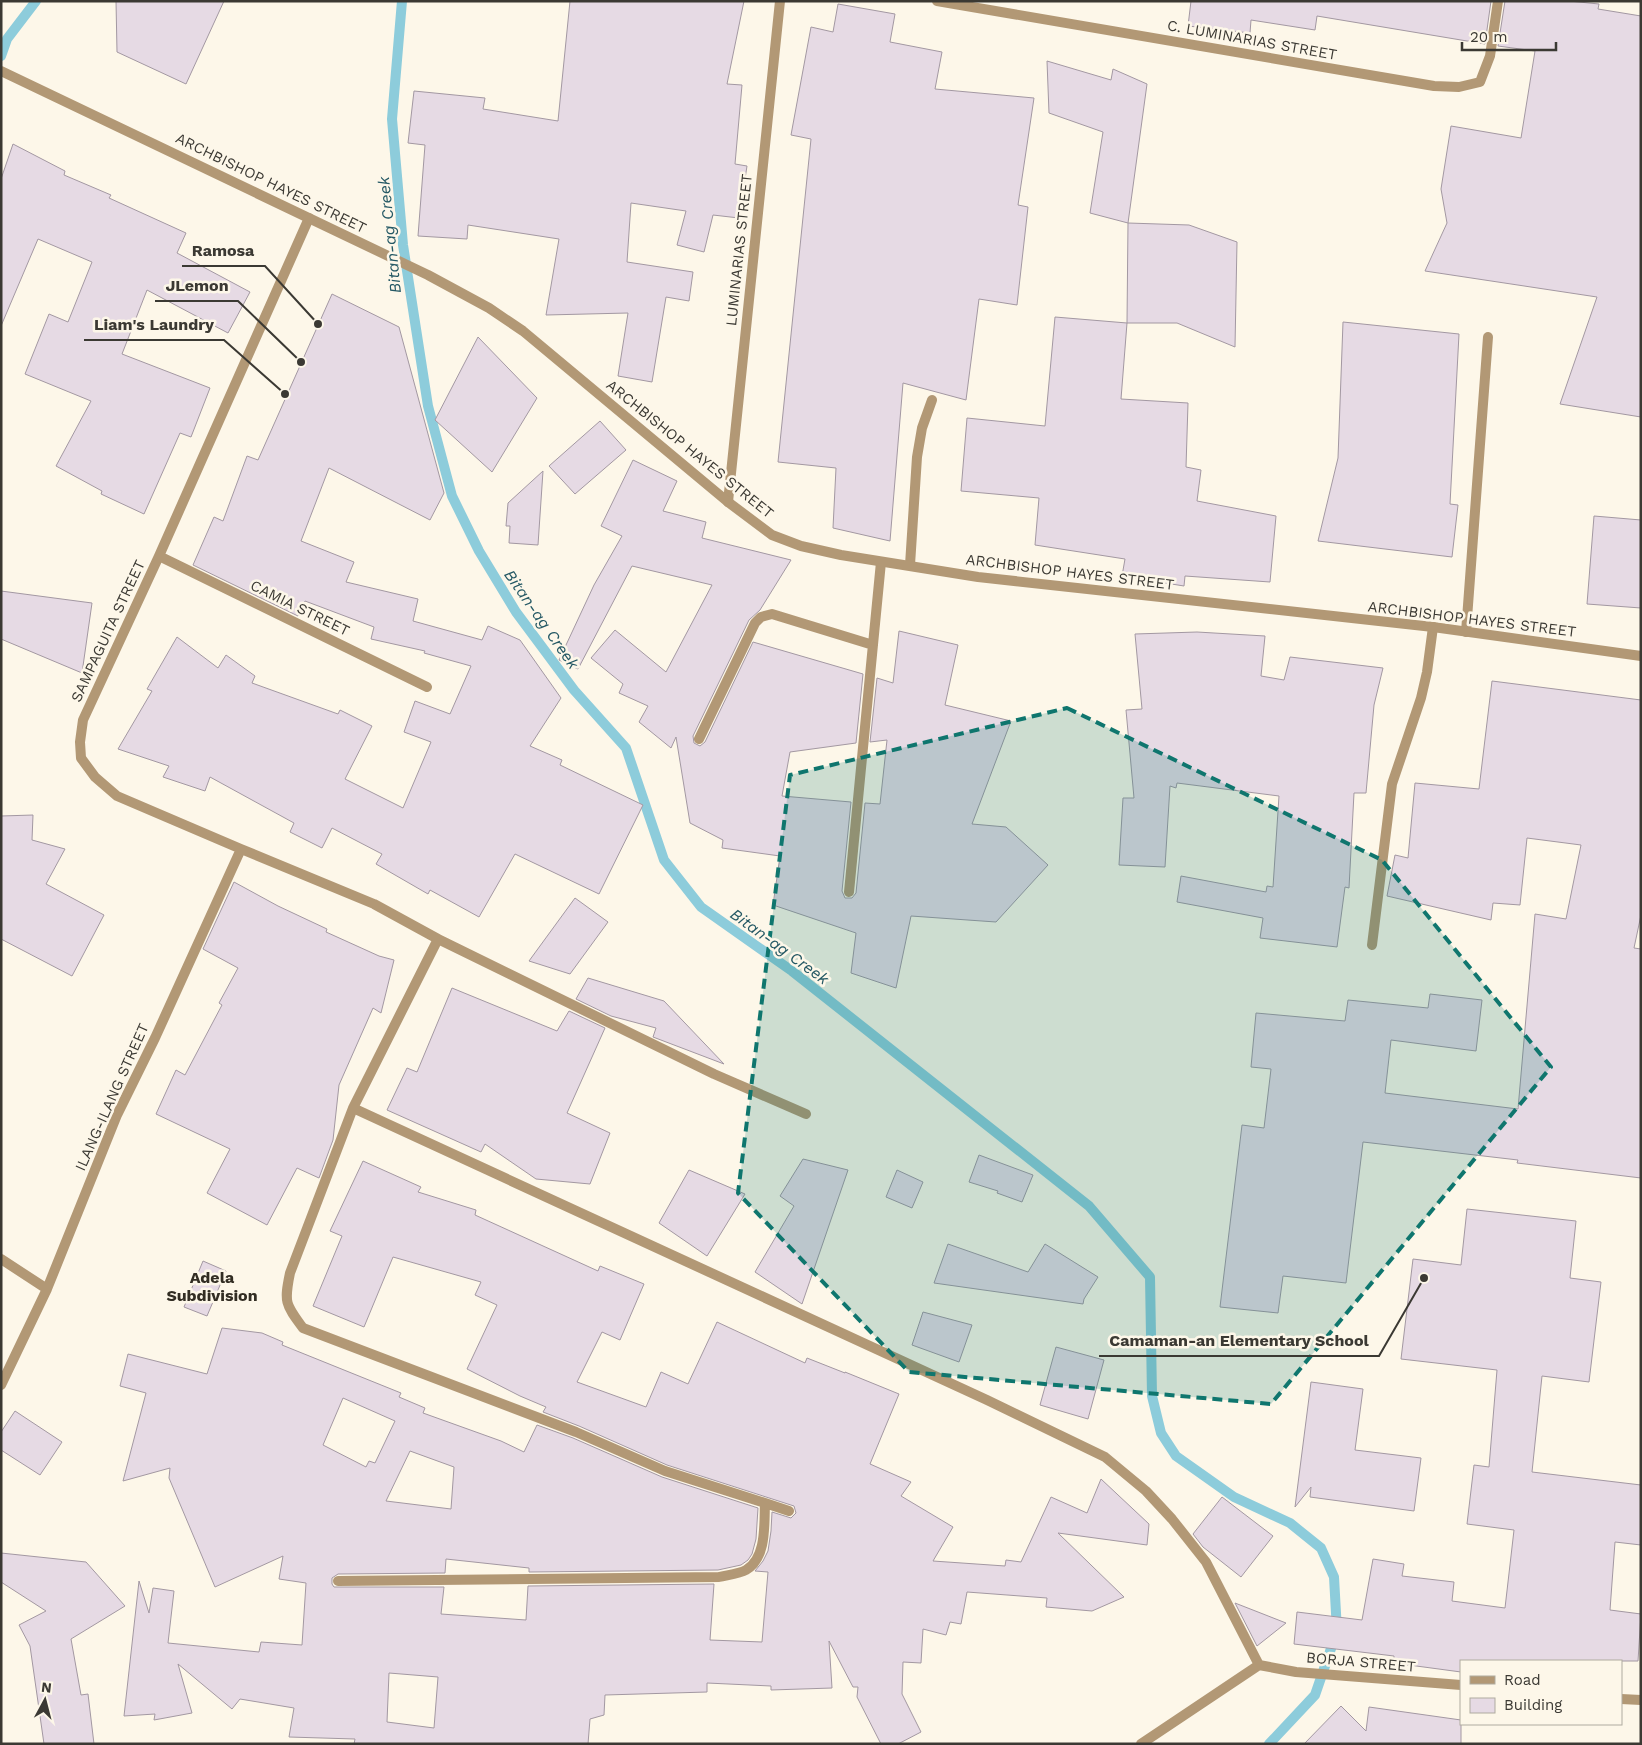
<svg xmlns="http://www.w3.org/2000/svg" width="1642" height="1745" viewBox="0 0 1642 1745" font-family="'Work Sans',sans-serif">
	<rect width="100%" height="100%" fill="#fdf7e9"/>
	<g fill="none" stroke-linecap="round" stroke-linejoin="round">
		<path stroke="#8dccdb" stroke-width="10" d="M402,1L392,119L403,245L428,406L452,496L479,551L516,612L574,690L626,748L664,860L701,907L792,971L1089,1206L1150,1277L1152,1396L1161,1433L1176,1456L1234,1497L1290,1523L1321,1548L1334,1577L1337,1631L1315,1695L1269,1744
			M1,56L7,39L36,1"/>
	</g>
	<path fill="#e6dae4" stroke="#a398a2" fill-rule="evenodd" d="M116,1H224L186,84L117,52Z
		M570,1H744L727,84L742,85L735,164L747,166L739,218L713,215L704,252L677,245L686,211L631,203L627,262L693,272L689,301L666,297L652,382L618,376L628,313L546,315L559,239L468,225L467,239L418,236L425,145L408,143L414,91L485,98L483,109L558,121Z
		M1191,1H1491L1485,44L1317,16L1315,30L1251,20L1250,33L1188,26Z
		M1505,1H1569L1599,4L1598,9L1641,16V417L1560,404L1597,297L1425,271L1447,223L1441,189L1451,126L1521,138L1535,51L1498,46Z
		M838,4L895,14L890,42L942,52L935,89L1034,98L1018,205L1028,207L1017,305L979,299L966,400L903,383L890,541L833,528L836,468L778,462L811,139L791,135L811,27L833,32Z
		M1047,61L1111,80L1113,69L1147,84L1128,223L1090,213L1103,132L1049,113Z
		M13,144L65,171L64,175L111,195L109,198L186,233L177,253L250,292L228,333L147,290L122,354L210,388L191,437L180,433L144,514L101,494L102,491L56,466L91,401L25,374L49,314L68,322L92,262L38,239L1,326V179Z
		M1128,223L1189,225L1237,242L1235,347L1177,323H1127Z
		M332,294L399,327L444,493L430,520L329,468L301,541L354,562L346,582L418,599L413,621L482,640L488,626L520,640L561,698L530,746L562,760L560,765L643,805L599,894L515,854L479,917L430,890L428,894L376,864L382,854L332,828L322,848L290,832L294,823L210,777L205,791L163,777L169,766L118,749L152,691L147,689L177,637L218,668L226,655L255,676L252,683L338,714L340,710L372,726L345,779L403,808L431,742L404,732L415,701L450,714L471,666L424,653L425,651L371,639L374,627L305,601L298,616L193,565L214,517L223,521L247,456L258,460Z
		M1055,317L1127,323L1121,399L1188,403L1186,467L1201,470L1197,501L1276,516L1270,582L1185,576L1184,586L1122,576L1125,559L1035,545L1039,498L961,491L967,418L1045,426Z
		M1343,322L1459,334L1450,504L1458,505L1452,557L1318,541L1338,458Z
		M478,337L537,398L492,472L435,420Z
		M600,421L626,450L575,494L549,466Z
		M633,460L677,481L663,511L706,522L702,538L791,560L760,610L749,620L693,736L694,743L700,746L705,742L753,642L863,674L856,743L790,752L782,796L851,802L842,891L845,898H852L856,893L865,803L880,804L887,740L870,742L877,678L893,683L899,631L958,645L945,705L1011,721L972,824L1006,827L1048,865L996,922L911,916L896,988L851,973L856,933L773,905L780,856L722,848L723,840L690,823L676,737L671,748L639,722L648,706L619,693L623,684L591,658L615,630L666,672L712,585L632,566L578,669L559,660L594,585L622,536L601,526Z
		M543,471L538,545L509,543L510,526H506L508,503Z
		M1594,516L1641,520V608L1587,604Z
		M1,591L92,603L82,673L1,639Z
		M1197,632L1265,636L1261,676L1284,680L1290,657L1383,668L1374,705L1366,793H1354L1349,888L1345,887L1337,947L1260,938L1263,918L1177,902L1181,876L1266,892L1267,886L1273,887L1279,796L1177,783L1176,788L1170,786L1165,867L1119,865L1123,798H1134L1126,710L1142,709L1135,634Z
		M1492,681L1641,700V915L1634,948L1641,949V1178L1517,1163L1518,1160L1363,1142L1346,1283L1283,1276L1278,1313L1220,1307L1242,1125L1264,1128L1271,1069L1251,1067L1256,1013L1345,1021L1348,1000L1428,1008L1430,994L1482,1000L1476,1051L1391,1040L1385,1093L1518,1109L1535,914L1566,919L1581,845L1527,838L1520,905L1493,903L1491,920L1387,896L1395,855L1408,858L1415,783L1479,789Z
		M33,815L32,840L65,849L46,884L104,915L72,976L1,939V816Z
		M234,882L278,906L327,929L326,932L379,956L394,960L381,1013L373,1008L339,1085L333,1140L319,1178L297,1168L267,1225L207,1193L230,1149L156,1114L176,1070L185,1075L222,1005L219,1003L238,968L203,949Z
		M575,898L608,922L570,974L529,961Z
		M588,978L664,1001L724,1064L653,1037L656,1028L611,1016L576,999Z
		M452,988L557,1031L569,1011L605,1028L567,1113L610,1133L590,1184L536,1179L485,1144L481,1152L387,1110L407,1068L417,1072Z
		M979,1155L1033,1175L1022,1202L997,1193L998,1191L969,1182Z
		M803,1159L848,1170L802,1304L755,1272L794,1206L780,1196Z
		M363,1161L421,1187L418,1192L476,1210L475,1215L598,1271L600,1266L644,1284L620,1340L602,1332L577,1382L646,1407L661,1372L688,1384L717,1322L805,1363L807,1358L845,1373V1372L899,1394L870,1464L911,1482L901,1496L953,1527L933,1561L1005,1566L1006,1560L1021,1562L1051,1497L1087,1513L1101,1479L1149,1524L1147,1545L1058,1533L1124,1597L1092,1611L1046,1607L1047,1598L967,1592L961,1624L950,1622L946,1635L923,1629L921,1663L903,1662L902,1694L921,1732L898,1744H881L857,1697L858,1687H853L829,1641L832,1688L771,1690V1686L707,1683V1692L605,1695L604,1715L590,1719L588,1744H354L355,1739L289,1737L294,1708L240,1699L232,1709L178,1664L192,1713L154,1720L155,1714L124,1716L139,1581L149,1613L153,1588L174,1591L168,1643L259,1652L261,1642L302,1645L306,1583L279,1579L283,1556L215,1587L169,1478L170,1468L123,1481L146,1393L120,1386L128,1354L207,1374L222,1328L262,1333L283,1342L282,1345L401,1393L399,1397L425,1408L423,1413L501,1441L524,1452L537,1425L573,1438L662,1477L758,1508L756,1539L752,1554L748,1560L741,1565L718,1570L529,1572V1568L446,1559L445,1573L338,1574L332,1578V1584L334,1587H444L441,1614L526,1620L528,1586L714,1584L710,1640L762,1642L768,1572L755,1571L763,1561L768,1551L771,1531L772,1512L791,1518L796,1513L794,1506L667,1465L579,1426L543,1412L546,1407L520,1396L467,1369L497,1305L475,1295L481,1282L393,1257L364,1327L313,1306L342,1236L330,1231ZM343,1398L395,1421L375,1463L369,1461L366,1467L323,1445ZM410,1451L454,1467L451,1509L386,1501ZM389,1673L438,1677L434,1728L387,1722Z
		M689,1170L745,1194L707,1256L659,1223Z
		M897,1170L923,1182L912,1208L886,1197Z
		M1467,1209L1576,1221L1570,1278L1601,1282L1589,1382L1542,1376L1532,1472L1641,1485V1545L1615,1542L1610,1610L1641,1614L1638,1661H1461V1672L1394,1663V1656L1294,1644L1297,1612L1362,1620L1373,1559L1404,1564L1402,1576L1454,1582L1452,1601L1505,1608L1514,1530L1467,1524L1474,1465L1489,1467L1497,1370L1401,1359L1413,1259L1461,1265Z
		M948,1244L1028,1272L1045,1244L1098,1277L1084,1299L1083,1304L934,1283Z
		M203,1261L226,1271L207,1316L184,1307Z
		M923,1312L972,1325L959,1362L912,1345Z
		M1056,1347L1104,1360L1088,1419L1040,1405Z
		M1311,1382L1363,1389L1355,1450L1421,1458L1414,1511L1310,1497L1311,1487L1295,1507Z
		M15,1411L62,1442L40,1475L1,1450V1432Z
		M1222,1497L1273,1536L1241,1577L1203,1547L1193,1534Z
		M1,1553L86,1562L125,1606L71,1639L81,1695L88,1694L94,1744H44L30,1646L19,1625L46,1611L1,1582Z
		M1235,1603L1286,1623L1257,1646Z
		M1341,1706L1366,1731L1369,1707L1461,1720V1744H1304Z"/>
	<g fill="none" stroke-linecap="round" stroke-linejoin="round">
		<path stroke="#b29875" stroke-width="10" d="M910,565L917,457L922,428L932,400
			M1466,632L1488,337
			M699,739L755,623L761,617L772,614L873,645
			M849,892L881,562"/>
		<path stroke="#b29875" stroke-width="10" d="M937,1L1434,86L1459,87L1480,82L1490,56L1498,1
			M309,218L159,556L83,720L80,742L81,758L95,777L117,796L241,849L374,904L438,939L353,1108L290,1273C284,1302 285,1304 303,1328L576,1432L665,1471L765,1503C764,1524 767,1558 746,1570C739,1574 727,1575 719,1577L338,1581
			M728,502L780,1
			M159,556L427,687
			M438,939L714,1074L806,1114
			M1372,945L1392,784L1421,698L1427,672L1433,627
			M353,1108L987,1400L1105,1457L1146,1491L1172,1519L1206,1562L1259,1665
			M1,1259L47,1289
			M1,1385L47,1289L117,1115L155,1038L241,849
			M765,1503L789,1511
			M1259,1665L1296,1672L1461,1685
			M1621,1699L1641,1700
			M1141,1744L1259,1665"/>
		<path stroke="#b29875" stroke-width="10" d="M1,71L428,275L489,308L523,331L728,502L772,535L801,546L841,555L978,577L1433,627L1641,656"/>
	</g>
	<path fill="#0f766e" fill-opacity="0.2" stroke="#0f766e" stroke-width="4" stroke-dasharray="10 6" stroke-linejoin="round" d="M1067,708L1382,860L1551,1067L1271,1404L909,1372L738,1193L790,775Z"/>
	<g text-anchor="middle" stroke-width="5" stroke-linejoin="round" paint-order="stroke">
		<g font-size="15" fill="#3b3933" stroke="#fdf7e9">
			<text transform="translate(1252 40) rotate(10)" y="5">C. LUMINARIAS STREET</text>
			<text transform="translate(271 183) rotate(26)" y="5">ARCHBISHOP HAYES STREET</text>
			<text transform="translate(739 250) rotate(-84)" y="5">LUMINARIAS STREET</text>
			<text transform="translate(690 449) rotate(39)" y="5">ARCHBISHOP HAYES STREET</text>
			<text transform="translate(1070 572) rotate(7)" y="5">ARCHBISHOP HAYES STREET</text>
			<text transform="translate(300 608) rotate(26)" y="5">CAMIA STREET</text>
			<text transform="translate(1472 619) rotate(7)" y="5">ARCHBISHOP HAYES STREET</text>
			<text transform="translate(108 631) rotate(-65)" y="5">SAMPAGUITA STREET</text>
			<text transform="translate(112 1097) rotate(-66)" y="5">ILANG-ILANG STREET</text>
			<text transform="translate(1361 1662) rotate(5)" y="5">BORJA STREET</text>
		</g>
		<g font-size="16" font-style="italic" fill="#245864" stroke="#fdf7e9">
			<text transform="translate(389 235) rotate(-96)" y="6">Bitan-ag Creek</text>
			<text transform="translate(542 619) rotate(55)" y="6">Bitan-ag Creek</text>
			<text transform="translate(780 946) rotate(36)" y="6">Bitan-ag Creek</text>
		</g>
		<g font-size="16" font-weight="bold" fill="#322d23" stroke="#fdf7e9">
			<text x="212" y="1283">Adela<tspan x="212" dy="18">Subdivision</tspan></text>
		</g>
	</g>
	<path fill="none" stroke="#3b3933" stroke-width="2" d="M318 324L265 266H182M301 362L238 301H155M285 394L224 340H84M1424 1278L1379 1356H1099"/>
	<g fill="#3b3933" stroke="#fdf7e9" stroke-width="2">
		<circle cx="318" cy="324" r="5"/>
		<circle cx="301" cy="362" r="5"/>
		<circle cx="285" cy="394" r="5"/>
		<circle cx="1424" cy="1278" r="5"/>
	</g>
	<g font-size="16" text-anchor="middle" font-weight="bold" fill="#3b3933" stroke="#fdf7e9" stroke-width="5" stroke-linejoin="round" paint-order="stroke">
		<text x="223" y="256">Ramosa</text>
		<text x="197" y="291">JLemon</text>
		<text x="154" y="330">Liam's Laundry</text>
		<text x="1239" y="1346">Camaman-an Elementary School</text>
	</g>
	<rect width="1642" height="1745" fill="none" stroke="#3b3933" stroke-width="5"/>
	<rect x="1460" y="1660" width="162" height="65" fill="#fdf7e9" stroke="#afaba0"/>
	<rect x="1470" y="1676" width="25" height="8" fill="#b29875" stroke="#afaba0"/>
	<text x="1504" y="1685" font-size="15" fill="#3b3933">Road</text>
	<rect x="1470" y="1698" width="25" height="15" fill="#e6dae4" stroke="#afaba0"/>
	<text x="1504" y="1710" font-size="15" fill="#3b3933">Building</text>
	<g transform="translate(45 1700) rotate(7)" stroke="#fdf7e9" stroke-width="4" paint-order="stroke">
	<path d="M0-4L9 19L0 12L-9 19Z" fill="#3b3933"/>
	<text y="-8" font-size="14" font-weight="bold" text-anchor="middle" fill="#3b3933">N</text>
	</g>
	<path d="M1462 42v8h94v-8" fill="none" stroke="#3b3933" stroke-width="2.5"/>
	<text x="1470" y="42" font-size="15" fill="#3b3933" stroke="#fdf7e9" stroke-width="4" paint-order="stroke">20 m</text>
</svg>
